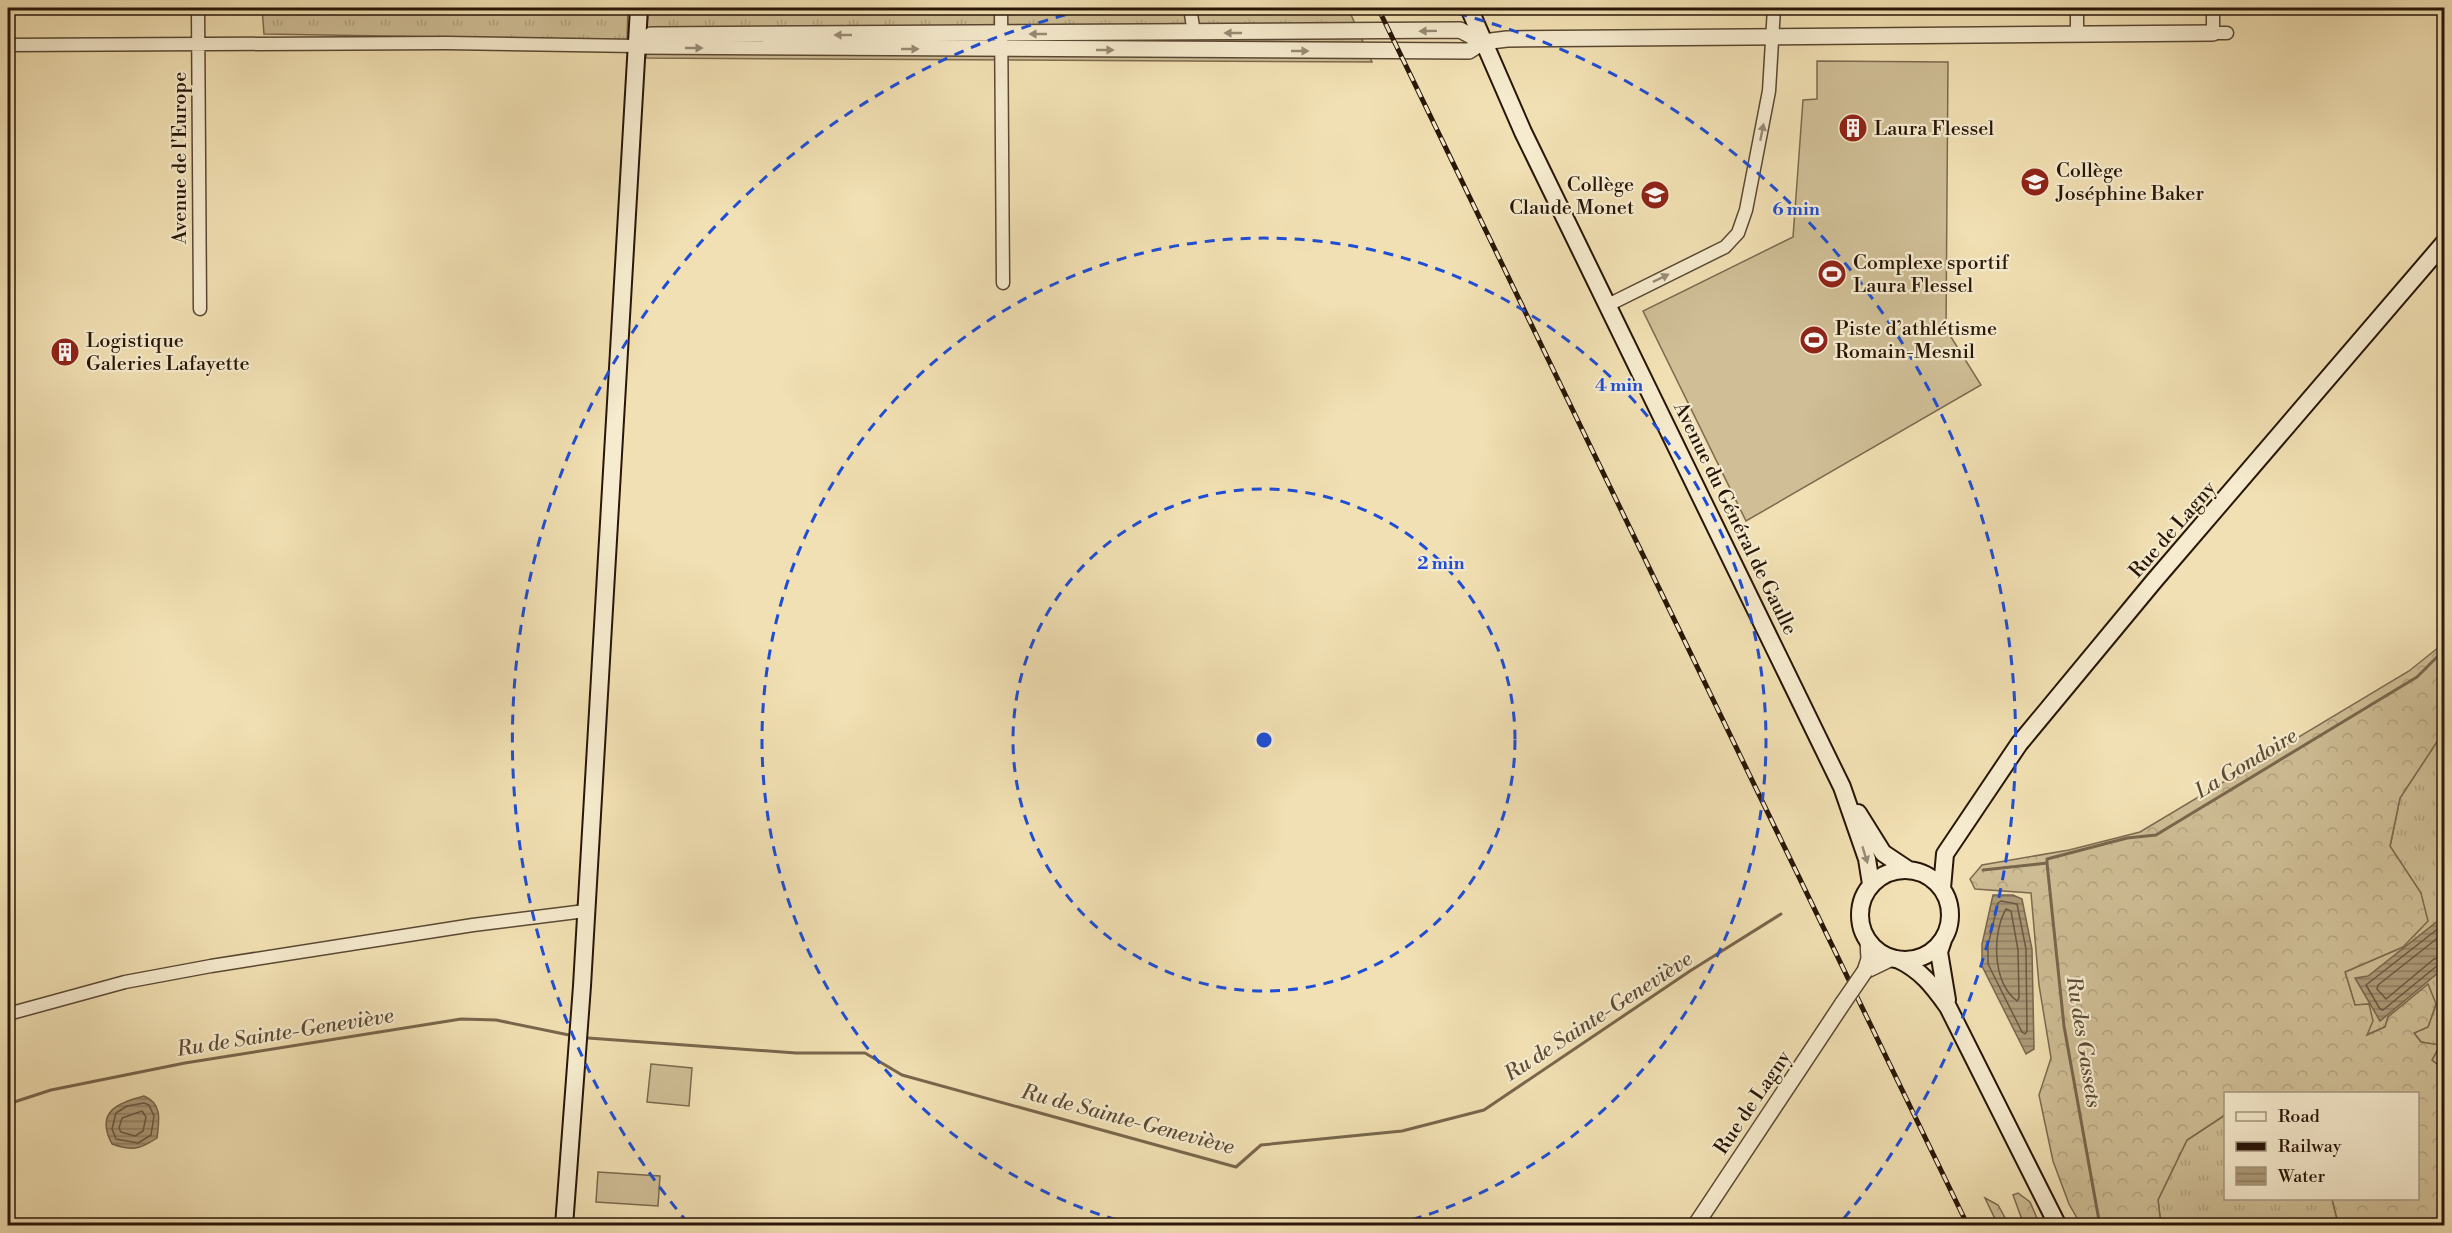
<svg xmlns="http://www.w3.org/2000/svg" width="2452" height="1233" viewBox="0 0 2452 1233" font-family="'Libre Bodoni',serif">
	<defs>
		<pattern id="grass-tufts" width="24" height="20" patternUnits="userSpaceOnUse" patternTransform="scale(1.5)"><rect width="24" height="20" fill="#cfbe96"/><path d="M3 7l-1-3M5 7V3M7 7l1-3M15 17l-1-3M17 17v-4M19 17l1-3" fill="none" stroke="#b2a380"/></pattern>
		<pattern id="forest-crowns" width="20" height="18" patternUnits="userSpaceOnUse" patternTransform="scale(1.5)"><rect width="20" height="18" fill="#cfbe96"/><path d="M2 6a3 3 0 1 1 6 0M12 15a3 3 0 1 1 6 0" fill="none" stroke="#b2a380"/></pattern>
		<pattern id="water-rules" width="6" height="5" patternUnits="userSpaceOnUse" patternTransform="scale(1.5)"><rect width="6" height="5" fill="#ad9b79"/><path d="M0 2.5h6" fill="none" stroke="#8d7d61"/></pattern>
	</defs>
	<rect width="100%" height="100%" fill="#f1e0b3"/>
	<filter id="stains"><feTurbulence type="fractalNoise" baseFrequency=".00333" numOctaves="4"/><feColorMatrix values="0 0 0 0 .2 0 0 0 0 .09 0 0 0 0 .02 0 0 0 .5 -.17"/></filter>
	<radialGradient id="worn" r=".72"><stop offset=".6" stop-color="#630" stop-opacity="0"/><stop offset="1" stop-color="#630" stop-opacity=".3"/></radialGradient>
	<path fill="url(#grass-tufts)" stroke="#7c6a4f" stroke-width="1.5" d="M262,8H628L627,40L264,34Z
		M648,8H1348L1372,62L646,58Z
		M2444,731V1070L2432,1060L2440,1046L2421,1042L2414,1033L2428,1027L2436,1005L2428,985L2388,1017L2385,1027L2366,1035L2369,1004L2355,1005L2345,972L2403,947L2421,893L2390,847L2400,798Z
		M2225,1115L2226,1198L2332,1199L2337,1219L2346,1225H2161L2158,1200L2187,1140Z"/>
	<path fill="url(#forest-crowns)" stroke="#7c6a4f" stroke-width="1.5" d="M2444,643V731L2400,798L2390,846L2421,893L2428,921L2403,947L2345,972L2355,1005L2369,1004L2373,1021L2367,1035L2385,1027L2388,1017L2428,984L2436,1004L2428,1027L2414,1033L2421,1042L2440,1045L2432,1060L2444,1070V1225H2346L2337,1219L2332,1199L2418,1198V1094H2226L2225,1115L2187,1140L2158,1200L2161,1225H2081L2069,1204L2053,1161L2039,1095L2051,1058L2039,985L2031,893L1975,889L1970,879L1982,865L2069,850L2140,832L2409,671Z
		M2018,1193L2030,1202L2040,1225H2024L2013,1195Z
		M1985,1198L1998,1205L2009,1225H1998Z"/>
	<path fill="#cfbe96" stroke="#7c6a4f" stroke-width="1.5" d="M1817,61L1948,62L1946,329L1981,385L1746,521L1643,311L1793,237L1803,100L1817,99Z
		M651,1064L692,1068L689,1106L647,1102Z
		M598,1172L660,1176L658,1206L596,1202Z"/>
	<path fill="url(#water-rules)" stroke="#78664c" stroke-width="1.5" d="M1993,895H2013L2022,899L2032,949L2034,1049L2026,1054L1982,966V944Z
		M2444,916V968L2380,1021L2355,978L2368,976Z
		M144,1096C163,1104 159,1121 157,1138C139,1150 132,1151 112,1144C95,1112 117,1103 144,1096Z"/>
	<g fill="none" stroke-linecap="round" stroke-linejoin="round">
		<path stroke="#6a5840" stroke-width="1.5" d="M2001,901L2017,904L2026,949L2027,1031L2025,1034L2022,1032L1988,964V945L1998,903Z
			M2006,909L2011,911L2018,950L2019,998L2017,1001C1992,982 1992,933 2006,909Z
			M2444,924L2366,985L2380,1009L2383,1010L2438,965L2444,964
			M2444,933L2378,985L2377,989L2386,999L2434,959L2444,956
			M144,1103L149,1105L154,1116L151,1135L138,1143L116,1139L112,1129L116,1113L127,1106Z
			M142,1111L146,1117L143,1131L135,1136L121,1132L119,1128L122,1118Z"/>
		<path stroke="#78664c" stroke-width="3" d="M2047,863V859L2127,838L2156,835L2417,677L2444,650
			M2047,863L2064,1026L2100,1226
			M1983,870L2047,863
			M588,1038L796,1053H865L902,1075L1236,1167L1261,1145L1402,1131L1484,1110L1690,971L1781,914
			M8,1104L51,1090L185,1063L461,1019L496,1020L569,1035"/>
		<g stroke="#5a4833" stroke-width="15">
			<path id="minor" d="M198,8L200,309
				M1001,8L1003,283
				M1190,8L1194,33
				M2077,8V33
				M2213,8V33H2227
				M8,45L447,43L636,46
				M1608,305L1725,247L1738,233L1746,210L1769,91L1774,8
				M8,1014L125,982L211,966L473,925L585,911"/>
		</g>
		<g stroke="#5a4833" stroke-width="18">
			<path id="tertiary" d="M636,46L1469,51L1483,42L1507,39L2213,33
				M636,46L651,35L1460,30L1483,42
				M1865,971L1869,959L1868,941
				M1865,971L1892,958
				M1695,1226L1843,1003"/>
		</g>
		<g stroke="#281608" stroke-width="20">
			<path id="secondary" d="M1469,8L1523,132L1842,787L1867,859L1871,884
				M1858,813L1883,853L1907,869
				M1860 915a45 45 0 1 1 90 0a45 45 0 1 1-90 0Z
				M1942,888L1945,854L2019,744L2154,581L2444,243
				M1943,940L1939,952L1947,1000
				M1897,959C1921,970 1933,986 1948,1007L2058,1226
				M564,1226L582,986L639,8"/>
		</g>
		<use href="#minor" stroke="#f6ebce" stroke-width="12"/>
		<use href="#tertiary" stroke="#f6ebce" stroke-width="15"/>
		<use href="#secondary" stroke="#f6ebce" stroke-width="16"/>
		<g stroke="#281608" stroke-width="5">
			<path id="rail" d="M1378,8L1968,1226"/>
		</g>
		<use href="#rail" stroke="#f6ebce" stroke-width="3" stroke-dasharray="9" stroke-linecap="butt"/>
		<g stroke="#5a4833" stroke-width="18" stroke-linecap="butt">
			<path id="tertiary-bridge" d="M1843,1003L1865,971"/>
		</g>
		<use href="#tertiary-bridge" stroke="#f6ebce" stroke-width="15"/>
	</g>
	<defs><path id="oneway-solid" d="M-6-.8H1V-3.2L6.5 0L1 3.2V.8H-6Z" transform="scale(1.5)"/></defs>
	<g fill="#998b75">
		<use href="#oneway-solid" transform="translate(1428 31) rotate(179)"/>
		<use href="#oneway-solid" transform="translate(1233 33) rotate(180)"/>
		<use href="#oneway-solid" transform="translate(1038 34) rotate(180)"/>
		<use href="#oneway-solid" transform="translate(843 35) rotate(180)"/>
		<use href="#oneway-solid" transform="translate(694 48)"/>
		<use href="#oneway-solid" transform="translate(910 49)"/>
		<use href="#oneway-solid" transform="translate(1105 50)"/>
		<use href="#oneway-solid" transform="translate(1300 51)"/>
		<use href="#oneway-solid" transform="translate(1762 132) rotate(-79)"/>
		<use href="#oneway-solid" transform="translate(1661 278) rotate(-26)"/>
		<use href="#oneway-solid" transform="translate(1865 855) rotate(73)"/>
	</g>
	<g fill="none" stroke="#1d4ed8" stroke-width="3" stroke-dasharray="10 8">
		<circle cx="1264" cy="740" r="251"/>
		<path d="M1134 1225A502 502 0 1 1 1394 1225"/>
		<path d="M688 1223A752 752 0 0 1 1088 9M1440 9A752 752 0 0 1 1840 1223"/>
	</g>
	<defs>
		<g id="building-disc" transform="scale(1.5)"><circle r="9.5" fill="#8f2418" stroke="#f6ebce"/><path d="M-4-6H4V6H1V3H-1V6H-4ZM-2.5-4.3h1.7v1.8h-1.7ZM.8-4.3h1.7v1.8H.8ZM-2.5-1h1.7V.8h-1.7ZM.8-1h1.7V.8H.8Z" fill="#fff"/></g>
		<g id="school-disc" transform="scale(1.5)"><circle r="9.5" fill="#8f2418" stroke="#f6ebce"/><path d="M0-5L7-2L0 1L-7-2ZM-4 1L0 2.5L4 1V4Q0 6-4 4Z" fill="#fff"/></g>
		<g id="stadium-disc" transform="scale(1.5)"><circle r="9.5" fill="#8f2418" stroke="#f6ebce"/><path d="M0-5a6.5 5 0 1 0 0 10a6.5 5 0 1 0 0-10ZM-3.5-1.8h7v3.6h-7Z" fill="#fff"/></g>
	</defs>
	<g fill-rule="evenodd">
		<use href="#building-disc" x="1853" y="128"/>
		<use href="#school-disc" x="2035" y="182"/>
		<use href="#school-disc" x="1655" y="195"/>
		<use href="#stadium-disc" x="1832" y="274"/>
		<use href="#stadium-disc" x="1814" y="340"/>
		<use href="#building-disc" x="65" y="352"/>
	</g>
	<g text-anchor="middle" stroke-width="4.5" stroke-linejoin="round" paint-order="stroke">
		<g font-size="20" fill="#281608" stroke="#f6ebce" text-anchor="start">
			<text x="1874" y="135">Laura Flessel</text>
			<text x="2056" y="177">Collège<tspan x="2056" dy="23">Joséphine Baker</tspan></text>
			<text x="1634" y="191" text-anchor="end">Collège<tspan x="1634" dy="23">Claude Monet</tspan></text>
			<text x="1853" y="269">Complexe sportif<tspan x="1853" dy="23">Laura Flessel</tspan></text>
			<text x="1835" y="335">Piste d’athlétisme<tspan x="1835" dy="23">Romain-Mesnil</tspan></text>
			<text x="86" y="347">Logistique<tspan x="86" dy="23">Galeries Lafayette</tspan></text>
		</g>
		<g font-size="20" fill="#281608" stroke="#f6ebce">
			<text transform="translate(179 158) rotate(-90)" y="7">Avenue de l'Europe</text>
			<text transform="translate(1736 518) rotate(64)" y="7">Avenue du Général de Gaulle</text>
			<text transform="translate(2172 529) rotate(-49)" y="7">Rue de Lagny</text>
			<text transform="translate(1752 1102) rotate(-56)" y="7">Rue de Lagny</text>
		</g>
		<g font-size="21" font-style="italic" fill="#5d4b35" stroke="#f6ebce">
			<text transform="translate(2246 763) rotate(-31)" y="7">La Gondoire</text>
			<text transform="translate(1598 1016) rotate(-33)" y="7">Ru de Sainte-Geneviève</text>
			<text transform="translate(285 1032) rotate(-9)" y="7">Ru de Sainte-Geneviève</text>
			<text transform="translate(2084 1042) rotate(81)" y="7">Ru des Gassets</text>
			<text transform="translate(1128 1119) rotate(15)" y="7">Ru de Sainte-Geneviève</text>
		</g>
	</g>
	<circle cx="1264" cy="740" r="9" fill="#1d4ed8" stroke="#f6ebce" stroke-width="3"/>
	<g font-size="18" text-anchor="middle" font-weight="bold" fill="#1d4ed8" stroke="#f6ebce" stroke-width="4.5" stroke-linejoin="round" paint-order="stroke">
		<text x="1796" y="215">6 min</text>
		<text x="1619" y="391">4 min</text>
		<text x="1441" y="569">2 min</text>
	</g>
	<rect width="2452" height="1233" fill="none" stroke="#f1e0b3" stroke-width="30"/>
	<rect x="9" y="9" width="2434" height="1215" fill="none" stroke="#281608" stroke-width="3"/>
	<rect x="15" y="15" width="2422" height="1203" fill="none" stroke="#281608" stroke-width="1.5"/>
	<rect x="2224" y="1092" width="195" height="108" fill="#f6ebce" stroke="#a4967f" stroke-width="1.5"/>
	<rect x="2236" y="1112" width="30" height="9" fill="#f6ebce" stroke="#a4967f" stroke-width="1.5"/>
	<text x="2278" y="1122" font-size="18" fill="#281608">Road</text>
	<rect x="2236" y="1142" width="30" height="9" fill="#281608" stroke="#a4967f" stroke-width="1.5"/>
	<text x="2278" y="1152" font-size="18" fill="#281608">Railway</text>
	<rect x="2236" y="1167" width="30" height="18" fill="url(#water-rules)" stroke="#a4967f" stroke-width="1.5"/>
	<text x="2278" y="1182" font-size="18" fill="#281608">Water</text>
	<rect width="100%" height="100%" filter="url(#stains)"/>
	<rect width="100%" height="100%" fill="url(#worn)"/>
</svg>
